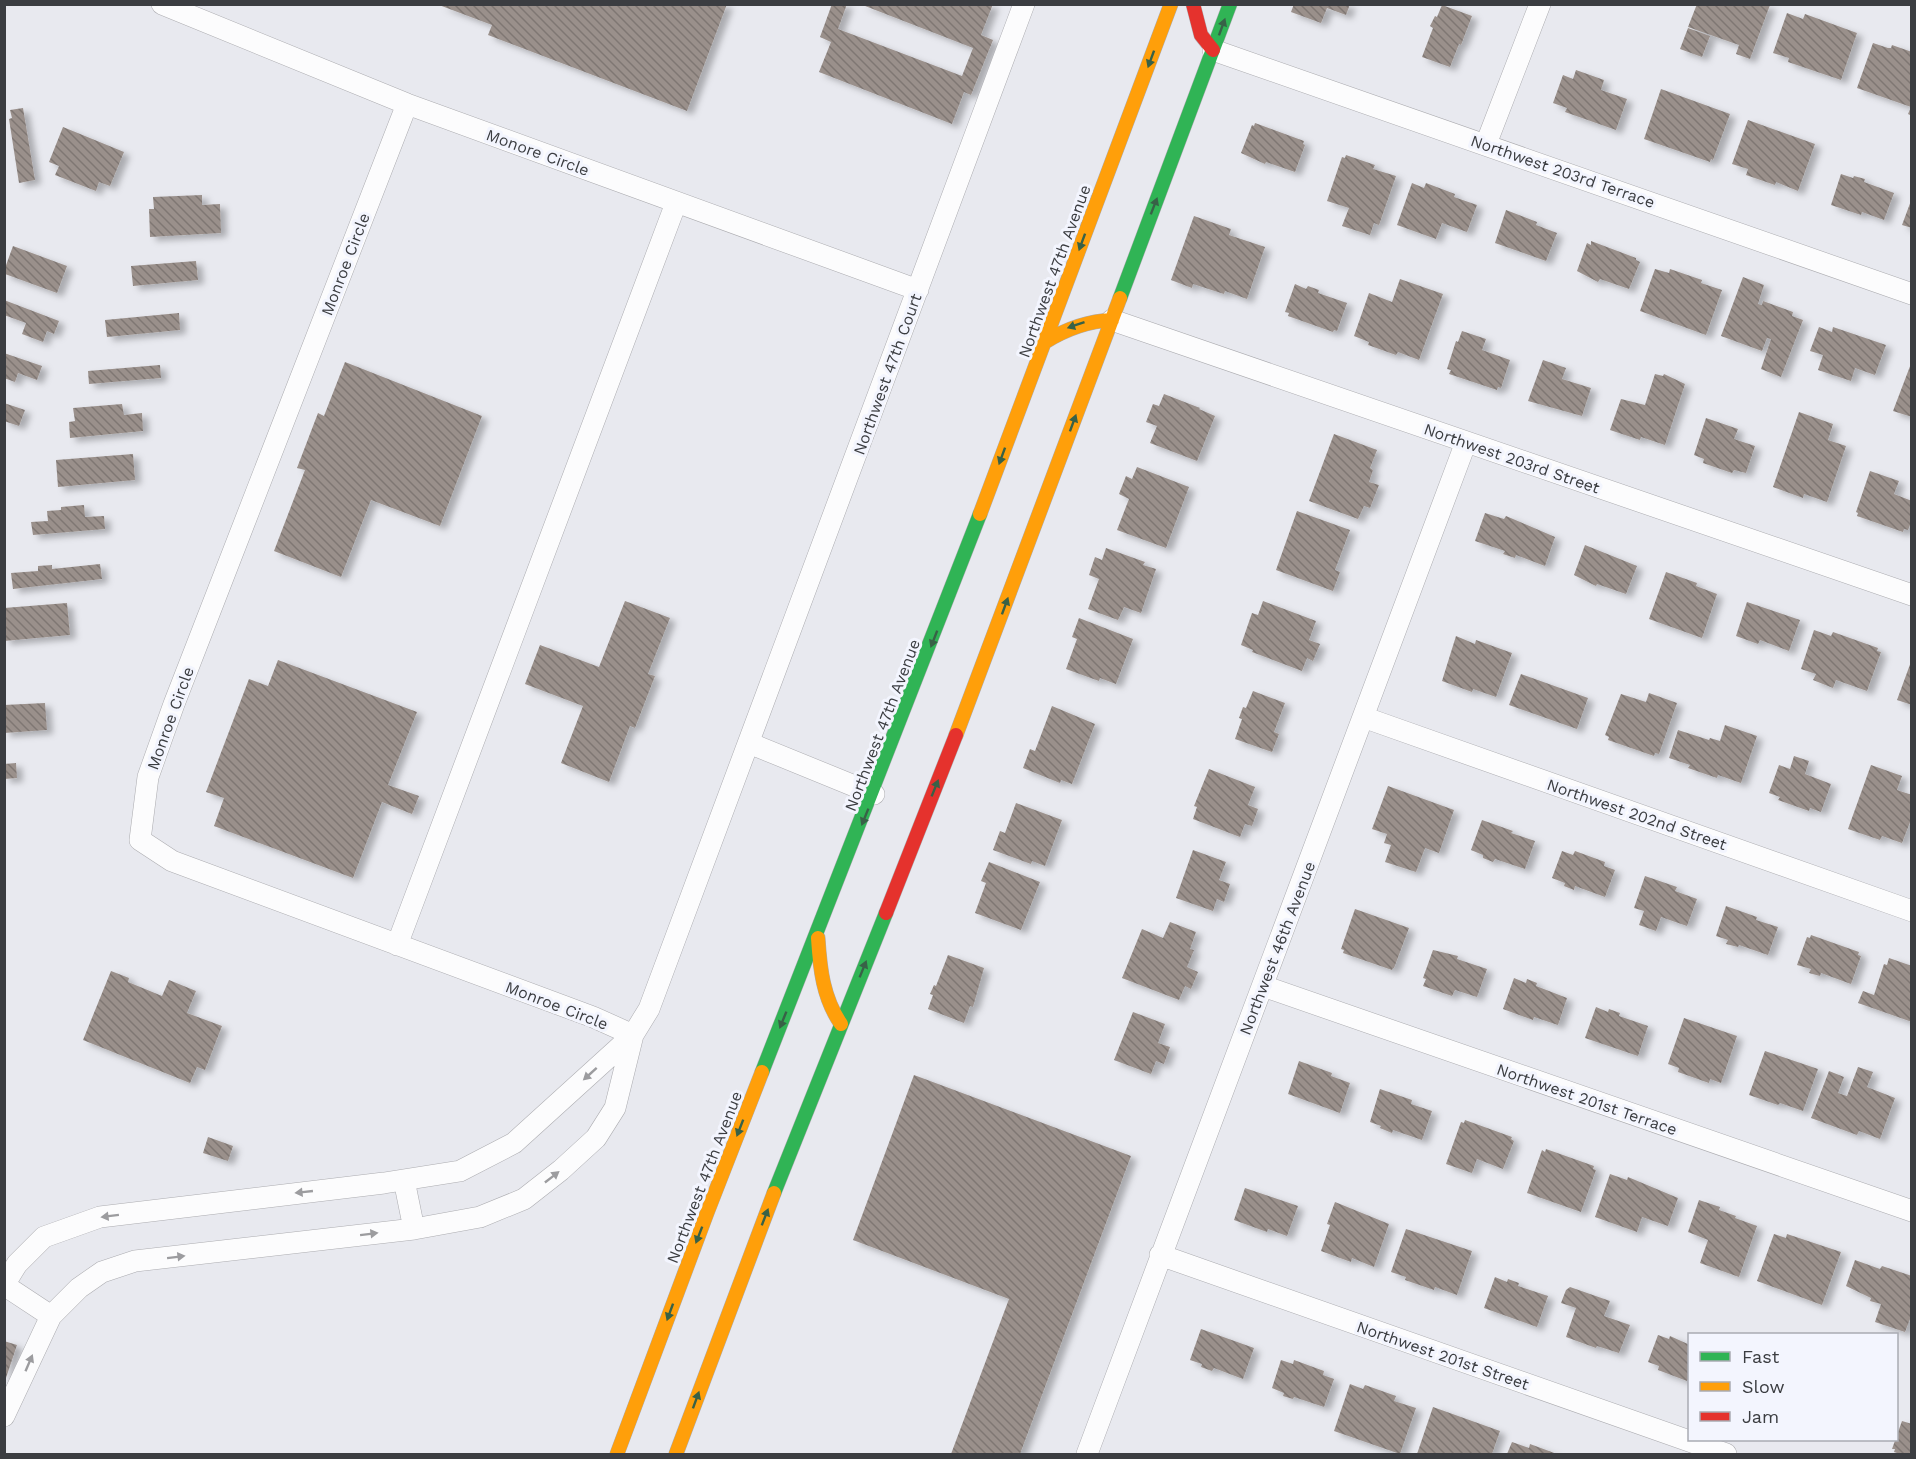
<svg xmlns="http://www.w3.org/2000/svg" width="1916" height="1459" viewBox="0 0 1916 1459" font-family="'Work Sans',sans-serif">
	<defs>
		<pattern id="building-back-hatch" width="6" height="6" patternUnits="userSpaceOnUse" patternTransform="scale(1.5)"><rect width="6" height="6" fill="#9a908b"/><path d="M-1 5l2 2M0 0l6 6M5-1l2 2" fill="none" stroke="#7f7773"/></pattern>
		<filter id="shadow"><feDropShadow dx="6" dy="4" stdDeviation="3" flood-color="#0004"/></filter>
	</defs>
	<rect width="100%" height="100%" fill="#e8e9ef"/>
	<path fill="url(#building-back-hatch)" filter="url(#shadow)" d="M727,4L687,111L488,35L492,25L439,5Z
		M832,4H847L838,29L962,76L973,48L860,4H993L981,35L993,40L971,95L964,92L952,124L819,72L831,42L820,37Z
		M1294,4H1350L1346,15L1327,8L1321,23L1291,12Z
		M1697,4L1770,5L1750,59L1736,54L1739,45L1688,27Z
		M1442,5L1472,16L1461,45L1459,44L1450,67L1422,57L1433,28L1430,26L1435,16L1437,17Z
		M1787,13L1803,19L1805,14L1857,33L1841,80L1788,62L1789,58L1773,53Z
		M1688,28L1710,36L1702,57L1680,49Z
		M1873,43L1888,48H1891L1892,45L1912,52V116L1908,114L1911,107L1857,88Z
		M1576,70L1604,80L1601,90L1627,99L1616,130L1565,112L1567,108L1553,103L1563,75L1573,79Z
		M1661,89L1730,114L1713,160L1711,159L1710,162L1644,139Z
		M23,108L35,180L19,183L9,119L12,118L10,110Z
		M1748,120L1815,144L1798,191L1776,182L1775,185L1746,175L1748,169L1732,164Z
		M1255,123L1304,141L1303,144L1305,145L1295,172L1266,162L1265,164L1241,153L1252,125L1254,126Z
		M63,127L124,152L110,186L99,182L96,191L55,175L59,166L49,162Z
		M1346,155L1375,165L1373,169L1396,176L1379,225L1374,223L1370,235L1342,226L1349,208L1327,201L1342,157L1345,158Z
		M1841,174L1853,178L1854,176L1865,179L1864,182L1894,193L1884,220L1862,212L1861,215L1831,205Z
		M1412,183L1424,188L1426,183L1455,194L1454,197L1477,205L1467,232L1442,223L1436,239L1397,225Z
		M202,195V205L220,204L221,233L150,237L149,209H154L153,197Z
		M1912,198V228L1902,225Z
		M1506,210L1537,222L1536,225L1557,233L1546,261L1495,243Z
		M1194,216L1231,229L1229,235L1265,247L1247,299L1225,291L1224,294L1193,284L1192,288L1171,280Z
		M1591,241L1636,258V260L1640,262L1629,289L1600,279L1598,282L1577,271L1587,243L1591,245Z
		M13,246L67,266L57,293L5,274V268Z
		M196,261L198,280L133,286L131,266Z
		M1655,269L1669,273L1670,269L1702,280L1701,283L1722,290L1706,335L1640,311Z
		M1743,277L1764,285L1758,304L1762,305L1763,301L1793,312L1792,316L1803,320L1781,377L1761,369L1771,339L1767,338L1762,351L1721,336Z
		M1400,279L1443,294L1419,360L1398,352L1396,355L1368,345L1369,342L1354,336L1369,293L1392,302Z
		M1295,284L1306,289L1308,286L1319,290L1318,293L1347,303L1337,331L1334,330L1333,332L1288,316L1289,313L1285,312Z
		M4,300L59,321L54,334L47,331L43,342L22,334L26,323L4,315Z
		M179,313L180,330L107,337L105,320Z
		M1819,327L1832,332L1833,327L1886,345L1875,375L1855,368L1851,381L1818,370L1823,355L1810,351Z
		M1462,331L1486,339L1482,350L1510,360L1501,388L1498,387L1497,390L1449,374L1451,370L1447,369L1456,341L1458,342Z
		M4,353L42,366L37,380L18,373L15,382L4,378Z
		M1543,360L1566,368L1562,379L1591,388L1582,416L1528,401Z
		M1912,361V417L1893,411Z
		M345,362L482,416L440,526L371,500L341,577L274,551L305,470L297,468L318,413L324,416Z
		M160,365L161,378L89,384L88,371Z
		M1655,374L1663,376L1664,374L1685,384L1665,445L1641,437L1640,440L1610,430L1621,399L1645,405Z
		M1164,394L1200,408L1199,409L1215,416L1197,461L1150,443L1157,426L1146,422L1153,404L1159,406Z
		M4,403L25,410L19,426L4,421Z
		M122,404L124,415L142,413L143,431L70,438L69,422L75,421L73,408Z
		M1799,412L1833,424L1828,440L1846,446L1827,502L1804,494L1803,498L1773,487Z
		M1706,418L1738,429L1734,439L1755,446L1746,473L1734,470L1732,473L1703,463L1704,459L1694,455Z
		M1334,434L1377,450L1370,468L1373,470L1369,482L1379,485L1370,508L1364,506L1358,519L1309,501Z
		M133,454L135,480L58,487L56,460Z
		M1137,467L1189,487L1166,548L1117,530L1129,499L1119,494L1126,476L1132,479Z
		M1870,471L1899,481L1894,494L1912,501V520L1908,530L1904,529L1903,532L1857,516L1858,513L1856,512Z
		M84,505L85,517L104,516L105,529L33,535L31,522L48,521L47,511L61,510V507Z
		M1297,511L1350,530L1335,570L1340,572L1333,591L1276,570Z
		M1485,513L1504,519L1506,516L1555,537L1545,566L1516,555L1515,558L1503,554L1505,551L1475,541Z
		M1585,545L1637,566L1626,594L1597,584L1596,586L1574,575Z
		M1106,548L1145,562L1143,565L1156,569L1141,613L1124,607L1118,620L1088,609L1099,579L1089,575L1095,557L1102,560Z
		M100,564L102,579L13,589L11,573L38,571V566L52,565V569Z
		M1666,572L1697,583L1696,586L1717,594L1702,638L1649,619Z
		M625,601L670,618L648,674L655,676L635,728L630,726L609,782L561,763L583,706L525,684L540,645L599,667Z
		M1263,601L1316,621L1309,640L1320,644L1313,661L1307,658L1302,671L1252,652L1253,650L1241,645L1252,613L1258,615Z
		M1747,602L1800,620L1789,651L1760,640L1758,644L1736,636Z
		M67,603L70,635L4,641V608Z
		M1079,618L1133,639L1116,684L1100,678L1099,681L1066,669L1077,639L1072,637Z
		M1814,630L1831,636L1833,632L1878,648L1877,651L1881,652L1867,691L1836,680L1833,688L1813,680L1816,674L1801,669Z
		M1456,636L1475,644L1476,640L1512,653L1496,697L1473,689L1472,692L1442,681Z
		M1912,659V705L1897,700Z
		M278,660L417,712L388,785L419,796L412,814L382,802L353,878L214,826L224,798L206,792L249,679L268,686Z
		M1521,674L1588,698L1577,729L1509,705Z
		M1253,691L1285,703L1274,732L1279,734L1272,752L1235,739L1242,719L1239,718L1243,707L1246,708Z
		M1649,693L1677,703L1659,754L1655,753L1654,756L1608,740L1609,737L1605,735L1621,694L1646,702Z
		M45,703L47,730L4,733V705Z
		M1052,706L1095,724L1072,784L1061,780L1060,783L1023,768L1030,749L1035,751Z
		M1725,725L1757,736L1741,783L1718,775L1717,778L1688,768L1690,765L1669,758L1678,730L1709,740L1710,738L1720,741Z
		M1794,756L1809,761L1805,774L1831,784L1821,812L1810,808L1809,811L1778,800L1780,797L1769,793L1779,765L1790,769Z
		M16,763L17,778L4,779V764Z
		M1871,765L1902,776L1897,790L1912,795V817L1902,843L1882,836L1880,840L1848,829Z
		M1209,769L1255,787L1248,805L1258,809L1252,826L1245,824L1240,837L1193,819L1197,807L1194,806Z
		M1388,786L1454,810L1439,853L1425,848L1416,872L1385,862L1391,845L1384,843L1387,834L1372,829Z
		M1016,803L1062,820L1045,866L1032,861L1031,864L993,850L1000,831L1005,833Z
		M1482,820L1513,831L1511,833L1535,841L1525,869L1495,859L1493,862L1483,858V855L1471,850Z
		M1193,850L1226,862L1219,880L1230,884L1224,902L1217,899L1213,911L1176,898Z
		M1562,851L1573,855L1575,851L1605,862L1604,866L1615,870L1605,897L1575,886L1574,890L1564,886L1565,883L1552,878Z
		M989,862L1040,882L1021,930L975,913L986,883L981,881Z
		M1645,876L1677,887L1675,891L1697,899L1687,926L1661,917L1656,931L1639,925L1644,911L1634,908Z
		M1726,906L1757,917L1756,920L1778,927L1768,955L1739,945L1738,947L1726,944L1728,940L1716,936Z
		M1355,909L1409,928L1394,968H1393L1392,970L1343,953L1344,950L1341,949Z
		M1170,922L1196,932L1190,949L1194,950L1187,967L1198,972L1191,989L1185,986L1179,1000L1122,978L1142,929L1163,938Z
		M1811,935L1859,952L1858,955L1861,956L1851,984L1821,973L1820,976L1809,973L1811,969L1797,965L1807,937L1810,938Z
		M1433,950L1458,956L1457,959L1487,969L1477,997L1455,990L1452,996L1423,986L1426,979L1423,978Z
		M948,955L984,968L973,1007L970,1006L964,1023L928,1009L933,995L930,994L934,985L936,986Z
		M1889,958L1912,966V1022L1858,1003L1863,991L1874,995L1884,964L1887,965Z
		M111,971L129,978L128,982L162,996L169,980L196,991L187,1013L222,1026L205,1070L197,1067L190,1083L83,1040Z
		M1514,978L1526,983L1527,979L1537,983L1536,986L1567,998L1558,1025L1534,1017L1533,1020L1503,1009Z
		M1596,1007L1608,1012L1609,1009L1620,1013L1619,1016L1648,1026L1638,1056L1585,1038Z
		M1133,1012L1165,1024L1158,1043L1170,1047L1164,1064L1156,1061L1151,1074L1114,1060Z
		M1684,1018L1737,1036L1721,1083L1710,1079L1709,1083L1678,1072L1679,1068L1668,1064Z
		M1765,1051L1818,1069L1803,1111L1780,1103L1778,1105L1749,1095Z
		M1299,1061L1332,1073L1331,1076L1350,1083L1340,1113L1288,1094Z
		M1858,1067L1873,1072L1867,1087L1895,1098L1880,1139L1859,1131L1857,1135L1811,1118L1829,1071L1844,1077L1838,1093L1847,1096Z
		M914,1075L1131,1156L1020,1454H951L1009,1299L853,1240Z
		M1380,1089L1412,1100L1411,1104L1432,1111L1422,1140L1393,1130L1392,1133L1380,1128L1381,1126L1370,1122Z
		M1465,1120L1512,1137L1511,1139L1514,1141L1503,1169L1477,1159L1472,1173L1446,1164L1461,1122L1464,1123Z
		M208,1137L233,1146L228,1161L203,1153Z
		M1546,1149L1594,1166L1593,1169L1596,1170L1581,1212L1527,1193L1542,1150L1545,1152Z
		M1610,1174L1627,1180L1628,1177L1678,1198L1668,1226L1642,1217L1637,1232L1595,1217Z
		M1245,1188L1298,1206L1287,1236L1268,1229L1267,1232L1234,1220Z
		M1699,1200L1720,1207L1719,1210L1736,1216L1735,1218L1757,1226L1739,1277L1700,1263L1708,1240L1688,1232Z
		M1335,1202L1389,1224L1374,1267L1352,1258L1351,1262L1321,1251L1330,1225L1327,1224Z
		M1406,1229L1472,1251L1457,1295L1435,1287L1434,1290L1405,1280L1406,1277L1391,1272Z
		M1774,1234L1786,1238L1787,1234L1841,1252L1822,1305L1757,1281Z
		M1855,1260L1880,1269L1882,1266L1912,1276V1314L1905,1332L1875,1322L1881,1304L1870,1301L1871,1298L1846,1286Z
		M1495,1277L1507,1282L1508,1279L1519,1283L1518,1286L1548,1296L1537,1327L1484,1308Z
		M1570,1287L1610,1301L1604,1316L1630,1325L1619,1353L1597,1346L1596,1348L1566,1337L1576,1308L1561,1303L1566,1290Z
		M1201,1329L1254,1348L1243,1379L1214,1368L1212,1371L1201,1367L1202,1364L1190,1360Z
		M1658,1335L1669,1339L1670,1336L1690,1345V1376L1687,1381L1658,1370L1659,1366L1648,1362Z
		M4,1341L17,1345L5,1381H4Z
		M1281,1360L1293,1364L1294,1360L1324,1371L1323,1375L1334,1379L1324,1407L1294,1397L1293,1399L1283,1396L1284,1393L1272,1388Z
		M1350,1384L1363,1389L1365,1385L1396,1396L1394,1401L1416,1408L1400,1454L1334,1431Z
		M1433,1407L1500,1431L1492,1454H1417Z
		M1902,1421L1912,1424V1454H1900L1894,1452L1895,1449H1892Z
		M1512,1442L1529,1448L1530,1444L1557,1454H1507Z"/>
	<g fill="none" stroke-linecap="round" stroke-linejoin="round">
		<g stroke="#acacb0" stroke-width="22">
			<path id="street" d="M162,4L407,104L918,290
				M1213,50L1912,294
				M407,104L174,704L148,777L140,840L172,861L593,1017L633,1035
				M1486,144L1540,4
				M1112,320L1912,595
				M1363,717L1912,911
				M749,743L874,794
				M397,945L676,203
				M1263,986L1912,1211
				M404,1180L414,1229
				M1160,1255L1726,1454
				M4,1285L17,1264L44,1237L100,1217L384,1183L460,1171L514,1143L633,1035L649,1009L1024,4
				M4,1285L51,1316
				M4,1416L51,1316L79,1288L102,1272L135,1261L414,1229L480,1217L524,1199L561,1170L596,1138L615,1108L633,1035
				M1087,1454L1466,442"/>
		</g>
		<g stroke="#acacb0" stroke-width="15">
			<path id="fast" d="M1120,298L1230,4
				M762,1072L980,514
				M774,1193L886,913"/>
		</g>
		<g stroke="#acacb0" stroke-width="15">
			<path id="slow" d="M1045,342C1066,329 1087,321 1112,320
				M980,514L1171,4
				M956,735L1120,298
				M818,938C820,969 823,998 841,1024
				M617,1454L707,1213L762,1072
				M676,1454L774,1193"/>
		</g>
		<g stroke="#acacb0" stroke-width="15">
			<path id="jam" d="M1193,4L1201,35L1213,50
				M886,913L956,735"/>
		</g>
		<use href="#street" stroke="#fcfcfd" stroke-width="21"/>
		<use href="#fast" stroke="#30b455" stroke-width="14"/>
		<use href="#slow" stroke="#ff9f0a" stroke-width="14"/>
		<use href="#jam" stroke="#e5322d" stroke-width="14"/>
	</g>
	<defs><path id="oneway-solid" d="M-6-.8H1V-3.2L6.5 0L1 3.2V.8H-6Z" transform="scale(1.5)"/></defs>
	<g fill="#386147">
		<use href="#oneway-solid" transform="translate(1222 27) rotate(-70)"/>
		<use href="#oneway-solid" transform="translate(1151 59) rotate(110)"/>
		<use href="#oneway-solid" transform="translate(1154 206) rotate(-69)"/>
		<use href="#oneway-solid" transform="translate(1082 242) rotate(110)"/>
		<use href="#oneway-solid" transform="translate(1076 325) rotate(161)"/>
		<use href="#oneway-solid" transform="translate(1073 423) rotate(-70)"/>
		<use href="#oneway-solid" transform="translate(1002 456) rotate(110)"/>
		<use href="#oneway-solid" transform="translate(1005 606) rotate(-70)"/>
		<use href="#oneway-solid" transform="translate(934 639) rotate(111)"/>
		<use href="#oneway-solid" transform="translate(935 788) rotate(-68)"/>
		<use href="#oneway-solid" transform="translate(865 817) rotate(112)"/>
		<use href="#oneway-solid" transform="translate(863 969) rotate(-68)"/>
		<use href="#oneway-solid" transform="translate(783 1020) rotate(112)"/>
		<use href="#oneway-solid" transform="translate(740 1128) rotate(111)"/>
		<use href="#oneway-solid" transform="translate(765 1217) rotate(-69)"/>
		<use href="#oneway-solid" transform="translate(699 1235) rotate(111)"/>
		<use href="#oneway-solid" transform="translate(670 1312) rotate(110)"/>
		<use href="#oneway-solid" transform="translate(696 1400) rotate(-70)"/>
	</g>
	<g fill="#9c9c9f">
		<use href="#oneway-solid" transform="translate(590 1074) rotate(138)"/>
		<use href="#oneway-solid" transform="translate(552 1177) rotate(-38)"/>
		<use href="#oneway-solid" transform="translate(304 1192) rotate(174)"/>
		<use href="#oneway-solid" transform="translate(110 1216) rotate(173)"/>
		<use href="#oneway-solid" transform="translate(369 1234) rotate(-7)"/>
		<use href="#oneway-solid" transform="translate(176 1257) rotate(-7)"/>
		<use href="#oneway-solid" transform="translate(29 1363) rotate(-67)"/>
	</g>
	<g text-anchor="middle" stroke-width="6" stroke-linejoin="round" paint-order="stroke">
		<g font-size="16" fill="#3b3d41" stroke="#f3f5fe">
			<text transform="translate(538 152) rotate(20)" y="6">Monore Circle</text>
			<text transform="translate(1563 171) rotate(19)" y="6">Northwest 203rd Terrace</text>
			<text transform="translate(345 264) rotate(-69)" y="6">Monroe Circle</text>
			<text transform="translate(1054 271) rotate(-70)" y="6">Northwest 47th Avenue</text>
			<text transform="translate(887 374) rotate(-70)" y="6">Northwest 47th Court</text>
			<text transform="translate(1512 458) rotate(19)" y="6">Northwest 203rd Street</text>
			<text transform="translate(170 718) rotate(-70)" y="6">Monroe Circle</text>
			<text transform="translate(882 725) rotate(-69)" y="6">Northwest 47th Avenue</text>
			<text transform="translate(1637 814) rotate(19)" y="6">Northwest 202nd Street</text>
			<text transform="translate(1277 948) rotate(-69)" y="6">Northwest 46th Avenue</text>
			<text transform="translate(557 1005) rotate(21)" y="6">Monroe Circle</text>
			<text transform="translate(1587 1099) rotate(19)" y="6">Northwest 201st Terrace</text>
			<text transform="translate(704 1177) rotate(-69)" y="6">Northwest 47th Avenue</text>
			<text transform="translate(1443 1355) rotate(19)" y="6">Northwest 201st Street</text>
		</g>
	</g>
	<rect width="1916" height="1459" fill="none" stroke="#3b3d41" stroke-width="12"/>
	<rect x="1688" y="1333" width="210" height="108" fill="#f3f5fe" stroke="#a9abb2" stroke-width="1.5"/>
	<rect x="1700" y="1352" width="30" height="9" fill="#30b455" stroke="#a9abb2" stroke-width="1.5"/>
	<text x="1742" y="1363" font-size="18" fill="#3b3d41">Fast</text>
	<rect x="1700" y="1382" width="30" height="9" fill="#ff9f0a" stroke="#a9abb2" stroke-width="1.5"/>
	<text x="1742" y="1393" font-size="18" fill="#3b3d41">Slow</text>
	<rect x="1700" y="1412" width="30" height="9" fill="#e5322d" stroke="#a9abb2" stroke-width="1.5"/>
	<text x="1742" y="1423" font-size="18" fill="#3b3d41">Jam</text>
</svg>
